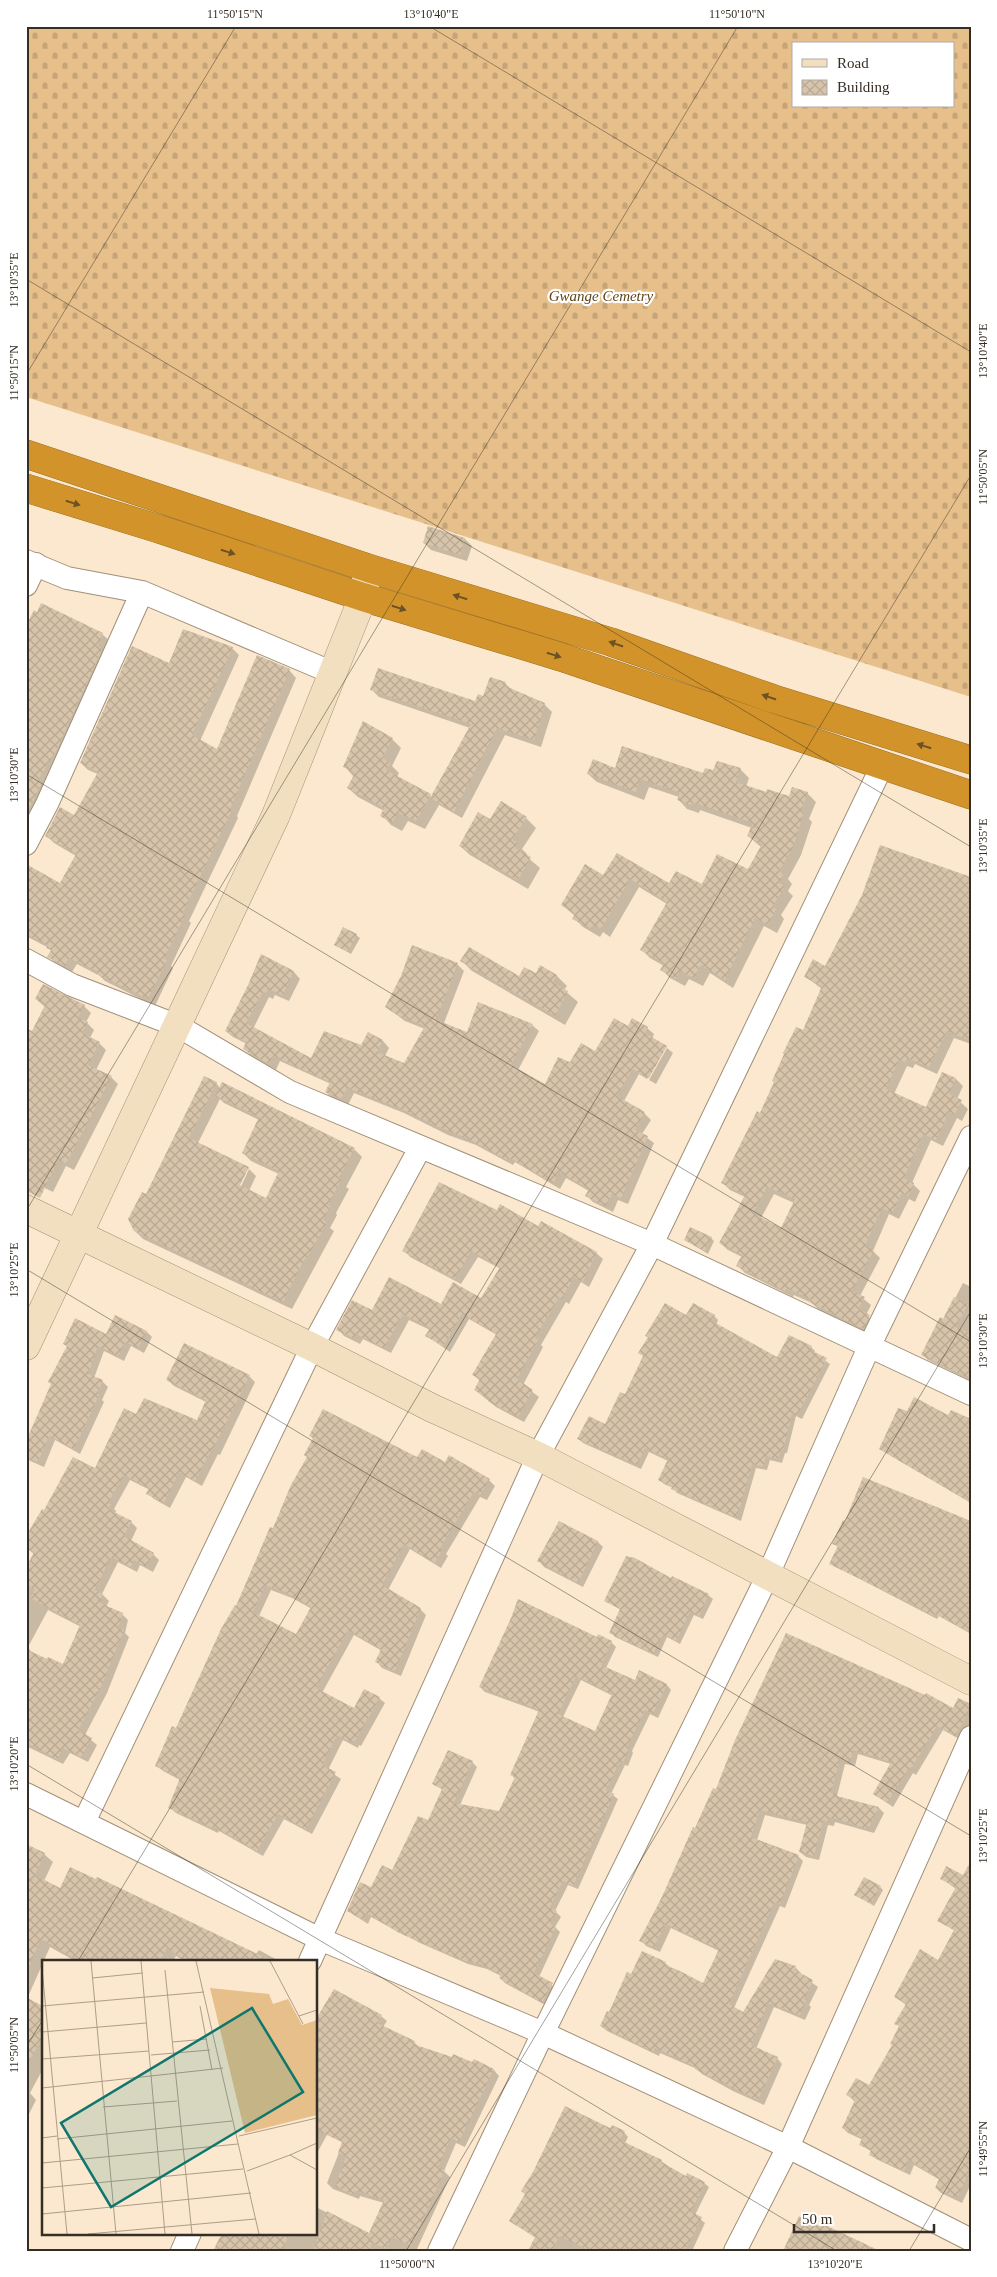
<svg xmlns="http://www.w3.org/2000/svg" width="997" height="2277" viewBox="0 0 997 2277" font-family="'Times New Roman',serif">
	<defs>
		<pattern id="cemetery-stones" width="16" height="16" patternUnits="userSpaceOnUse" patternTransform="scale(1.25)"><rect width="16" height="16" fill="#e6bf8a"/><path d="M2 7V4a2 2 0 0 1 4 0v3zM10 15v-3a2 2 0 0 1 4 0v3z" fill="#c6a477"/></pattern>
		<pattern id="building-cross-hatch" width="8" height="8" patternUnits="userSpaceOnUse" patternTransform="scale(1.25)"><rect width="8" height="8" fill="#d7c4ab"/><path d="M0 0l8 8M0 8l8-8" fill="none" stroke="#b9a993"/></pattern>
	</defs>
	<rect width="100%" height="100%" fill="#fbe8ce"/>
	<path fill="url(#cemetery-stones)" fill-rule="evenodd" d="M26,26H971V697L26,397ZM793,44H953V106H793Z"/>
	<path fill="#0003" fill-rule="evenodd" d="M429,528L465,539L472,546L467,561L431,550L424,543Z
		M26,629L102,634L110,641L26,829Z
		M232,648L239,655L200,741L218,751L289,670L296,678L237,816L238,818L189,921L191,923L171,966L173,968L155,1006L105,981L100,976L77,964L72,972L56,964L49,956L52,951L47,947L26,936V865L61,885L76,856L54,843L47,836L75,817L98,774L88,770L81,763L169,665Z
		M505,683L511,689L544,704L552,712L541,747L505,735L462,818L439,805L425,829L408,821L402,831L391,825L382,815L384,811L358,797L348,788L354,777L345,767L392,739L401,748L392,766L399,773L397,777L432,797L470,728L379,697L372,690L476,702Z
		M615,769L704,775L740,769L749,778L746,787L789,798L807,793L816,802L809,819L812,822L801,855L788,879L792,884L788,891L793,896L781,915L784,919L777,933L764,926L733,988L710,973L703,986L689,979L685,986L670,978L662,970L664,966L650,958L641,949L667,904L639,887L610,937L603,932L600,937L583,927L574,918L575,916L562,905L604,877L618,854L669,884L702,885L749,871L761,847L748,836L752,828L700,810L699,813L687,809L679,800V797L649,787L644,800L597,782L588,774Z
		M526,818L536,828L522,849L527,854L526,856L540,868L528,889L470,855L460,846L491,821Z
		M971,878V1044L954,1038L937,1074L915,1064L913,1068L907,1066L894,1094L927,1109L942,1073L956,1079L963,1086L957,1099L968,1109L962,1121L957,1118L943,1146L931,1140L912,1183L920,1191L915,1202L909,1199L899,1219L889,1214L873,1251L880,1258L860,1296L871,1305L866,1315L876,1323L871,1335L819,1310L812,1303L794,1295L793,1297L745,1273L738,1266L742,1257L728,1250L720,1243L745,1197L730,1190L723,1183L803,1032L822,989L806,977L826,967ZM774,1194L794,1203L781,1230L761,1218Z
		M356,935L360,938L351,954L335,945Z
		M262,955L294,972L300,979L289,1001L275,995L273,999L269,997L253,1029L312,1059L362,1047L368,1034L383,1041L389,1048L385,1056L405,1064L425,1029L405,1021L386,1007L457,964L464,971L444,1023L467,1033L532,1025L539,1031L518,1070L546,1086L570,1064L596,1053L629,1027L647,1028L654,1034L652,1039L665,1047L647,1079L639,1074L624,1101L644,1113L651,1120L642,1134L654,1143L628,1204L618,1200L613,1212L593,1202L587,1196L589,1191L566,1178L560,1189L515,1162L513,1165L476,1145L448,1135L404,1113L354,1093L348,1105L333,1099L326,1092L331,1084L280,1061L276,1070L251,1055L244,1049L247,1044L233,1037L226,1031L249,986Z
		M462,961L519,977L536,975L540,967L557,976L567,986L564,990L578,1002L565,1025L472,971Z
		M36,999L84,1006L91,1013L86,1022L94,1030L90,1038L99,1043L106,1050L96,1070L111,1077L118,1084L74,1170L66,1166L53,1192L26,1179L33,1032L45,1007Z
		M667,1048L673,1053L656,1084L649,1080Z
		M216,1083L220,1088L223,1083L354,1149L362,1157L346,1187L349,1189L336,1213L337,1215L330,1228L334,1231L292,1309L143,1239L135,1231L146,1196ZM220,1099L224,1103L259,1120L243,1153L251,1161L279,1174L266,1200L249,1191L256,1176L248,1168L198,1143ZM247,1169H249L239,1191L236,1190Z
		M497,1212L596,1253L603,1259L589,1287L581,1282L569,1304L566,1302L541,1345L543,1347L523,1385L539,1397L524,1422L496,1407L475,1390L480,1381L474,1375L497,1335L469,1319L450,1352L427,1336L430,1330L409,1320L391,1353L363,1339L360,1344L344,1336L338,1329L372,1312L441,1306L481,1300L501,1269L478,1257L461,1284L410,1257L404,1250Z
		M711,1238L714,1241L708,1254L685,1240Z
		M963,1283L971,1287V1381L928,1360L923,1355L944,1320Z
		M714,1316L718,1320L716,1325L778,1358L811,1347L815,1351L814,1353L830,1364L802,1419L796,1416L787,1453H785L782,1463L770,1460L767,1470L756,1468L741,1521L677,1493L673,1488L664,1484L660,1480L668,1461L649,1452L641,1469L583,1443L579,1439L606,1426L625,1395L686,1317Z
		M147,1332L152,1337L144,1353L131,1346L124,1361L104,1351L94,1378L102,1381L108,1387L102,1400L104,1402L80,1454L55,1440L44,1467L28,1460L26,1444L68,1347L64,1344L107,1335Z
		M249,1376L255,1382L220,1455L218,1454L202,1486L186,1477L170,1508L154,1499L148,1493L150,1490L130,1480L114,1509L116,1511L115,1514L131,1522L137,1528L131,1541L153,1554L159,1560L153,1572L140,1565L137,1572L118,1562L102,1594L109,1601L106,1607L122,1614L128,1620L125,1633L129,1637L107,1693L85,1735L97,1745L88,1762L70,1753L63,1764L26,1746V1593L29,1589L26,1587V1571L34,1554L26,1548L44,1512L95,1469L136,1416L197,1422L206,1402L174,1386L168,1380ZM48,1610L81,1627L64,1666L32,1653L28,1647Z
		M907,1412L971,1421V1503L880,1449Z
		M311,1436L446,1463L489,1480L495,1486L487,1500L480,1497L446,1554L448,1556L441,1568L410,1549L388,1590L420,1609L426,1615L401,1676L382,1668L377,1662L382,1651L354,1635L322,1693L355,1710L379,1698L385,1703L361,1746L359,1745L358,1748L343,1740L328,1770L341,1779L312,1834L284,1819L263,1856L219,1831L218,1833L176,1813L170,1808L180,1780L163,1771L157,1766L177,1729L308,1458L314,1439ZM271,1590L292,1598L312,1609L297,1636L259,1616Z
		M971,1522V1634L939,1616L937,1619L831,1564L839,1548L834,1543Z
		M559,1523L598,1542L603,1547L583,1587L544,1567L539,1561Z
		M672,1580L708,1595L713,1599L703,1619L694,1615L680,1644L667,1637L658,1657L615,1637L611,1632L621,1610L606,1601Z
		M598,1638L611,1642L616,1647L606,1668L635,1682L640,1672L667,1685L671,1690L658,1718L650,1714L632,1751L633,1753L628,1766L625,1765L611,1794L618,1799L578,1889L568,1885L555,1911L561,1917L555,1927L560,1932L539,1977L557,1989L547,2006L505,1983L500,1978L501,1976L487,1969L468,1964L420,1943L371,1917L368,1924L348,1911L392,1872L428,1822L443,1790L434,1784L472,1762L477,1767L460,1805L500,1812L515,1779L511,1774L540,1712L485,1692L480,1687ZM581,1680L613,1696L595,1733L563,1717Z
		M971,1706V1721L961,1740L943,1730L916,1775L913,1773L893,1807L874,1794L891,1764L858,1754L855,1766L845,1764L837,1796L879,1808L884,1813L874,1833L835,1822L834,1826L828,1825L819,1860L806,1857L800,1852L807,1825L765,1815L757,1840L798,1856L803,1861L785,1908L780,1906L734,2008L743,2013L775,1960L796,1968L801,1973L800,1974L818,1987L809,2005L811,2007L805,2020L774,2007L756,2049L777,2058L782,2064L764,2105L733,2091L702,2074L697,2069L660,2053L659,2056L607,2031L601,2026L632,1976L665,1963L671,1968L704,1985L719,1951L671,1928L660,1952L646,1946L641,1940L714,1790L954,1710Z
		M26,1845L44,1854L53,1862L44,1881L61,1889L256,1954L259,1950L279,1961H184L176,1956L173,1961H75L50,1947L27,1999L44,2008V2067L30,2093L36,2100L26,2120Z
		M941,1878L971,1881V2184L962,2203L941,2193L936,2188L940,2180L914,2165L910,2175L876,2159L871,2154L872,2152L861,2145L863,2140L848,2133L843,2128L855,2102L848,2095L870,2087L893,2045L900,2027L896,2023L906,2005L896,1997L939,1961L955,1931L939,1920L956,1889Z
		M880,1887L883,1890L874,1906L856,1895Z
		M316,2014L320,2016H381L387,2021L383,2027L414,2042L419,2047L473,2064L475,2060L494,2070L499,2076L465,2147L456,2143L444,2171L450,2177L416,2251H216L224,2233H316V2207L369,2234L384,2203L360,2196L359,2199L333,2189L327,2183L366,2084L357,2080L316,2155Z
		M611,2130L624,2132L628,2137L625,2143L661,2161L686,2178L704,2183L709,2187L695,2215L705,2223L692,2251H530L536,2238L510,2221Z"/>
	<path fill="url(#building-cross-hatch)" fill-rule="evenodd" d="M428,526L465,538L460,555L423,543Z
		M41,603L103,633L98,646L102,649L56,751L38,780L42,782L26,815V626L34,610L37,612Z
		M183,629L233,647L192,735L217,749L257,655L290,669L230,809L232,810L182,914L185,915L164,959L167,960L148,999L97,974L98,972L69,958L65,966L47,957L51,950L46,948L48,945L26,934V864L60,883L76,854L45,836L60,807L74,815L98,772L80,763L132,646L169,663Z
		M378,668L475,701L478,694L483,696L490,677L506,682L505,686L545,703L534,740L497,728L454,812L430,798L471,724L370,690Z
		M363,721L393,738L382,758L390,763L386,770L431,794L416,821L398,813L392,823L380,816L384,808L347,788L355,773L343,767Z
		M622,746L703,773L705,768L713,770L717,761L741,768L736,782L766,792L767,789L789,796L792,787L808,792L801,811L804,812L793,847L779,871L784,874L779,883L785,886L772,907L776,909L768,925L755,918L725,980L701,965L694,978L680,971L676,979L660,970L664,963L640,950L667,902L630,879L601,929L594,925L591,929L572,919L575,914L561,905L585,864L603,875L617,853L669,883L676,871L702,884L717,854L748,869L762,844L747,836L753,823L692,802L691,805L677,800L680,793L640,779L636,792L587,774L593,759L615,768Z
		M501,801L527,817L512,840L518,843L515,848L531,857L518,880L459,846L478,812L490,819Z
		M880,845L971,877V1041L947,1031L929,1067L907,1058L905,1062L899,1060L886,1089L926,1107L942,1072L956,1078L949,1094L962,1100L955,1114L949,1112L936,1140L923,1134L904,1178L914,1183L908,1196L902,1193L892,1213L882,1208L865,1245L874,1250L852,1291L865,1297L858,1309L870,1315L863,1329L811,1303L812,1300L787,1288L785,1291L736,1266L742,1255L719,1243L745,1195L721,1183L757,1111L760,1113L774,1082L772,1081L784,1054L783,1053L796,1027L803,1030L822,986L804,977L813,959L825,966L862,895ZM767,1187L795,1199L781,1228L753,1213Z
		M343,927L357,934L348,952L334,945Z
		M412,945L458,963L436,1020L467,1032L478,1002L533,1024L511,1065L545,1084L558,1057L570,1062L581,1043L595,1051L614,1018L628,1026L632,1018L648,1027L645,1033L667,1046L649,1078L632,1069L617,1096L645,1112L635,1130L648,1136L621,1198L612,1194L606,1206L585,1196L589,1189L559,1172L553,1183L508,1157L507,1160L468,1139L441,1128L397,1107L347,1088L341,1099L325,1092L330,1082L273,1056L269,1064L243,1049L246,1042L225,1031L248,985L261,954L294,971L283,995L268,989L266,993L263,992L246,1023L311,1058L324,1031L361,1045L368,1032L383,1040L377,1052L404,1063L425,1026L397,1015L385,1007L401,976Z
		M469,947L519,976L524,967L536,973L540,965L557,975L553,983L568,991L555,1016L460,961Z
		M43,984L85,1005L78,1017L88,1022L82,1033L100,1042L88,1065L112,1076L66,1164L58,1160L40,1198L26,1191V1028L32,1031L45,1005L35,999Z
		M204,1076L217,1082L189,1138L249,1167L240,1185L266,1198L279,1171L242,1153L259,1117L215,1096L222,1082L355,1148L338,1179L341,1180L328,1205L330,1206L323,1220L327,1222L306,1260L305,1258L283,1302L134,1231L128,1219L142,1192L146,1194Z
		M439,1182L497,1210L500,1204L538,1226L541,1221L597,1252L583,1282L574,1277L562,1299L559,1297L535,1338L538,1340L517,1379L533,1390L518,1417L488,1401L489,1399L474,1390L480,1379L472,1375L496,1334L462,1314L443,1346L425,1336L430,1328L403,1314L384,1348L356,1334L354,1338L336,1330L352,1300L372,1310L389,1277L441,1304L453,1282L481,1298L500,1267L471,1251L455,1279L402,1251Z
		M690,1227L712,1237L705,1251L684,1240Z
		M954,1297L968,1304L956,1327L971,1334V1379L921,1355L940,1317L943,1319Z
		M665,1303L686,1315L693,1303L715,1315L712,1321L777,1357L789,1335L812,1346L810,1350L827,1358L797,1416L792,1413L783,1450L781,1449L778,1459L766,1456L763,1467L752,1464L737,1518L671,1489L672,1487L658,1480L668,1459L645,1448L637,1465L577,1439L589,1416L605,1424L620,1392L625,1394L643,1356L638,1353L648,1337L645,1336Z
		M115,1315L147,1331L138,1348L125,1342L118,1356L98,1346L88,1374L103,1380L97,1394L99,1395L74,1449L49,1436L38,1462L26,1457V1441L51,1384L48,1382L67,1346L63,1344L75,1318L106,1334Z
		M184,1343L250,1375L213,1449H212L195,1481L179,1472L164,1503L146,1494L149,1488L124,1475L108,1503L111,1504L108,1509L132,1521L124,1536L154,1553L146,1567L134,1560L131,1567L111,1557L95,1590L103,1594L100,1603L123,1613L118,1628L124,1630L101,1687L78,1730L92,1738L81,1757L63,1748L57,1759L26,1743V1649L47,1659L48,1657L63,1664L80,1625L30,1598L35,1589L26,1585V1568L34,1552L26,1548V1536L42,1509L44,1510L73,1457L95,1468L124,1408L136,1414L144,1398L197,1420L206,1400L166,1380Z
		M914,1397L948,1415L951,1410L971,1419V1503L879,1449L898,1408L907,1411Z
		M323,1409L417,1457L422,1449L445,1462L449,1455L490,1479L480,1495L474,1492L440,1548L442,1550L435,1563L404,1544L382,1585L421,1608L395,1671L375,1662L381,1649L348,1630L316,1688L354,1708L364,1689L380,1697L355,1741L353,1740L352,1743L337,1735L322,1765L336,1772L306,1829L278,1814L257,1851L213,1826L212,1828L168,1808L180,1778L155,1766L172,1726L176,1728L221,1629L235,1605L236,1606L270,1527L273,1528L291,1485L307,1457L304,1455L313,1438L309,1436ZM265,1585L285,1592L311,1607L296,1634L253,1612Z
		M863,1477L971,1521V1633L935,1614L933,1616L916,1606L829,1564L838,1546L832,1544L843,1520L845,1521Z
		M559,1521L598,1541L578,1583L537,1561Z
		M626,1556L635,1558L671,1578L672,1576L709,1594L699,1616L690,1612L676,1641L663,1634L653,1654L609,1633L620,1609L604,1601Z
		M518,1599L597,1637L598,1634L612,1641L601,1665L635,1680L639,1670L667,1684L653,1714L645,1710L627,1747L630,1748L623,1762L620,1761L606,1790L614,1794L573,1886L563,1881L550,1907L557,1911L550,1924L556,1927L534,1973L553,1983L542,2003L499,1978L501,1975L481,1964L462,1960L399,1933L366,1913L363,1920L347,1911L360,1882L371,1887L382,1865L392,1870L418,1816L428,1820L442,1789L432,1784L448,1750L473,1761L454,1803L499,1811L515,1777L510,1775L539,1710L479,1687L511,1618ZM576,1676L612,1694L595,1731L558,1714Z
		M786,1633L925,1695L926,1693L953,1708L958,1698L971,1704V1707L955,1736L937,1726L910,1770L908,1769L887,1803L873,1794L891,1762L853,1750L850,1762L840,1759L831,1793L836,1794V1796L879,1807L868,1829L830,1817L829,1822L823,1820L814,1856L799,1852L807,1822L760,1810L751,1837L799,1855L780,1904L774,1902L729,2004L743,2012L775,1959L796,1966L795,1970L813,1980L804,2000L806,2001L800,2015L768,2003L751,2045L778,2057L758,2100L702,2073L695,2069L696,2067L655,2048L653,2052L600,2026L607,2011L609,2012L627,1972L631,1974L642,1951L666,1962L665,1965L678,1970L703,1983L719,1949L665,1924L654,1947L639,1941L662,1897L693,1827L695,1828L713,1788L716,1789L735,1740Z
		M26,1844L45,1853L35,1875L60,1888L70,1867L96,1879L97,1877L272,1961H187L167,1948L160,1961H79L41,1939L26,1973Z
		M971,1861V2168L957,2198L935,2188L939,2179L909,2160L904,2171L869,2155L871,2150L859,2145L862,2138L842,2128L855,2100L846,2095L856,2078L869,2085L892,2045L890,2044L899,2026L894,2024L906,2004L894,1997L920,1949L938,1960L954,1930L937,1921L956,1887L940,1879L946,1866L963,1875Z
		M864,1877L881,1886L871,1904L854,1895Z
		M334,1989L382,2015L377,2023L415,2041L413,2044L452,2057L453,2054L472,2062L474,2059L494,2069L459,2142L451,2138L438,2167L445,2170L411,2246L392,2237L386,2249L372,2243L369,2251H313L327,2211L369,2233L384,2200L355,2191L354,2195L335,2187L346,2156L338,2153L342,2142L316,2130V2019Z
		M26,1997L44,2007V2035L26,2067Z
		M565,2106L610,2128L612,2125L625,2131L620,2140L662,2160L661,2162L686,2176L687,2173L705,2182L691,2212L702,2217L685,2251H589L560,2236L551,2251H528L535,2237L509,2221L525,2194L521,2191L533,2172Z
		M799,2216L820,2226L821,2223L880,2251H783Z
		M222,2233H290L282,2251H213Z"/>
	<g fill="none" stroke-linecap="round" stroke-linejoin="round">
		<g stroke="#a19078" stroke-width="24">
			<path id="street" d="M26,561L67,578L142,592L333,673
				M26,585L36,564
				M26,844L47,804L142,592
				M26,960L72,985L178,1026L290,1092L652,1244L971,1394
				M26,1794L320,1939L543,2033L788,2147L971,2240
				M84,1822L312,1347L420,1148
				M310,1961L538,1456L652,1244L882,766
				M182,2251L190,2233
				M439,2251L543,2033L767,1577L869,1347L971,1137
				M735,2251L788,2147L971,1737"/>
		</g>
		<g stroke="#a19078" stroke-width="29">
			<path id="secondary" d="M26,1209L312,1347L432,1408L538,1456L971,1681
				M26,1346L276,815L363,597L368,568"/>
		</g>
		<g stroke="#9b7028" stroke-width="29">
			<path id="highway" d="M26,454L368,568L611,642L774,699L971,760
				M26,488L159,529L363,597L561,657L971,795"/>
		</g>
		<use href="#street" stroke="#fff" stroke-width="22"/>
		<use href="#secondary" stroke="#f2dfbf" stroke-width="28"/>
		<use href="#highway" stroke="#d2942a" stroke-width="28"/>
	</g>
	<defs><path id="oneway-solid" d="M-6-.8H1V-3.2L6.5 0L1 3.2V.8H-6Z" transform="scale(1.25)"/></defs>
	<g fill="#6c5226">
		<use href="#oneway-solid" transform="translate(73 503) rotate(17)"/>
		<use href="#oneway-solid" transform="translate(228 552) rotate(18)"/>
		<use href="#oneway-solid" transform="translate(460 597) rotate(-163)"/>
		<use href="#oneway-solid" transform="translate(399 608) rotate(17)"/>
		<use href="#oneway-solid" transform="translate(616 644) rotate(-161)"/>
		<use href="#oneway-solid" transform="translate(554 655) rotate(17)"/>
		<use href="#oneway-solid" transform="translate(769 697) rotate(-161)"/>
		<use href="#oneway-solid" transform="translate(924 746) rotate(-163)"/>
	</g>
	<path fill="none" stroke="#352e24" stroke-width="1" stroke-opacity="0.45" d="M429,26L971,352M26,279L971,847M26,375L236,26M26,774L971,1342M26,1211L738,26M26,1269L971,1836M26,1764L837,2251M78,1961L971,475M26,2047L44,2018M406,2251L971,1311M909,2251L971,2147"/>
	<g text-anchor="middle" stroke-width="4.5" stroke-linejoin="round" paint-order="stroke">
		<g font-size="15" font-style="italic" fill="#614519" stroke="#fff">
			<text x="601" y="301">Gwange Cemetry</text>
		</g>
	</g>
	<g transform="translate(42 1960)">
		<rect width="275" height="275" fill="#fbe8ce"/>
		<path d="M168,28L227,34L231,44L246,39L260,65L275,60V155L203,173Z" fill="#e6bf8a"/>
		<path fill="none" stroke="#ac9e8a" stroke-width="1" d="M49,1L74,274M99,1L123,274M154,1L217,274M228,1L261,64M0,8L25,274M123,10L150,274M50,18L101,13M0,46L162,32M158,46L170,110M257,56L275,50M0,72L104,63M130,82L165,79M109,95L168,90M0,99L107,91M0,128L181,108M61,147L135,141M197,176L275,158M0,178L15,176M15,179L190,161M248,195L275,183M0,203L196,184M205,211L248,195L275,210M0,228L201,209M0,254L209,233M46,274L213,259"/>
		<path fill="#0f766e" fill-opacity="0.15" stroke="#0f766e" stroke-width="2.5" d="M210,48L261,132L69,247L19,163Z"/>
		<rect width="275" height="275" fill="none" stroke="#352e24" stroke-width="2.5"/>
	</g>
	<rect width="997" height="2277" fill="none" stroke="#ffffff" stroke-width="55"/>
	<rect x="792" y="42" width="162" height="65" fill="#ffffff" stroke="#aeaba7"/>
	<rect x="802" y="59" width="25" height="8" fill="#f2dfbf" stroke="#aeaba7"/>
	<text x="837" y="68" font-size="15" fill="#352e24">Road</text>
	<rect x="802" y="80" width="25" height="15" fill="url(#building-cross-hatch)" stroke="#aeaba7"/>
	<text x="837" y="92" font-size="15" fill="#352e24">Building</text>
	<path d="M794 2224v8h140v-8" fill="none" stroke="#352e24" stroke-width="2.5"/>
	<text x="802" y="2224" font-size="15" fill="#352e24" stroke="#ffffff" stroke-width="4" paint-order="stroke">50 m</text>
	<rect x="28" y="28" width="942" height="2222" fill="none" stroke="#352e24" stroke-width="2"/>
	<g font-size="12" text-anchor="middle" fill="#352e24">
		<text x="235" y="18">11°50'15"N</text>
		<text x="431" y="18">13°10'40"E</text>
		<text x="737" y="18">11°50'10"N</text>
		<text transform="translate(14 280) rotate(-90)" y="4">13°10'35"E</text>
		<text transform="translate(983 351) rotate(-90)" y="4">13°10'40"E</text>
		<text transform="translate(14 373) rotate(-90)" y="4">11°50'15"N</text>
		<text transform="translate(983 477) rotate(-90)" y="4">11°50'05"N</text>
		<text transform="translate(14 775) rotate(-90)" y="4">13°10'30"E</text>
		<text transform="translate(983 846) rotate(-90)" y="4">13°10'35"E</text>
		<text transform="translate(14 1270) rotate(-90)" y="4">13°10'25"E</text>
		<text transform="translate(983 1341) rotate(-90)" y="4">13°10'30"E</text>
		<text transform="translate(14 1764) rotate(-90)" y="4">13°10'20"E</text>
		<text transform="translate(983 1836) rotate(-90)" y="4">13°10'25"E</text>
		<text transform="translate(14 2045) rotate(-90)" y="4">11°50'05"N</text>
		<text transform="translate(983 2149) rotate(-90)" y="4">11°49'55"N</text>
		<text x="407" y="2268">11°50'00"N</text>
		<text x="835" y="2268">13°10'20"E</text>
	</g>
</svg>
